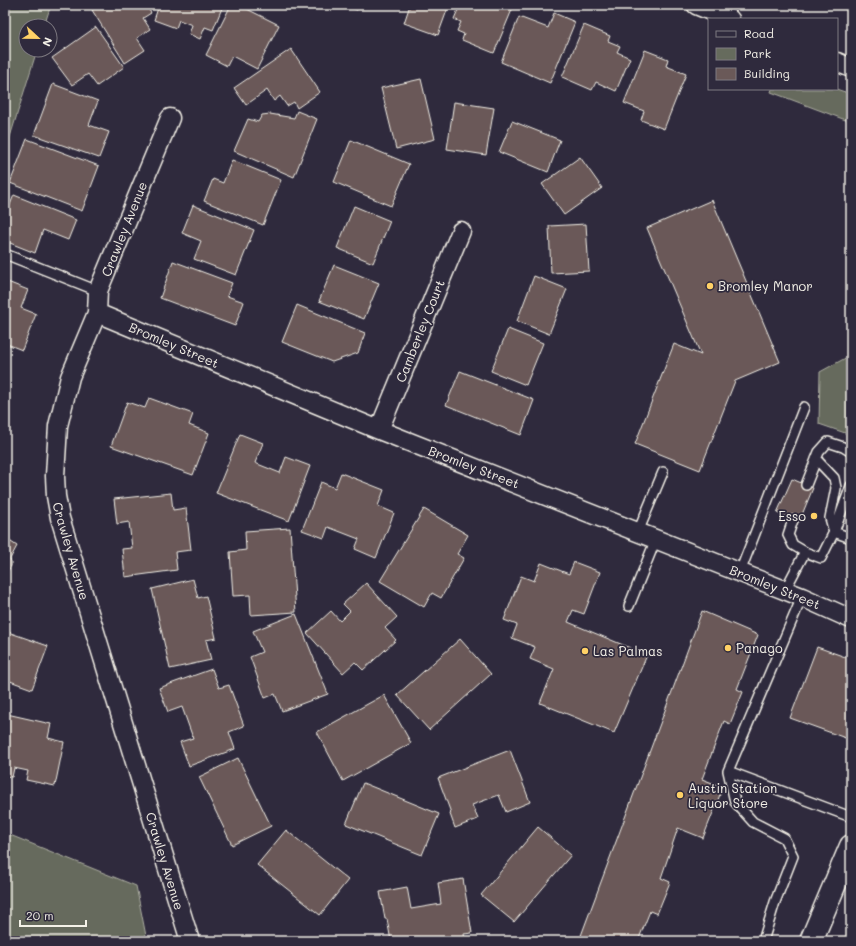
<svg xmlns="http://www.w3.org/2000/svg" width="856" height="946" viewBox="0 0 856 946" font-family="Mali,sans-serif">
	<rect width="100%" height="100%" fill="#2f2a3d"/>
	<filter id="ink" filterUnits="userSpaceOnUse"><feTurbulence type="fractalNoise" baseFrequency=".025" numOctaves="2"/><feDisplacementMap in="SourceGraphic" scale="8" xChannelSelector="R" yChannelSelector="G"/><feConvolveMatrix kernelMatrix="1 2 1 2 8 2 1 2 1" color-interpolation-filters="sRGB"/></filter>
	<g filter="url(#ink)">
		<path fill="#666b5d" stroke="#adaea2" d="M5,5H51L44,26H26V50H37L5,153Z
			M772,89H836L851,94V122L771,92Z
			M851,355V435L819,424L820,372Z
			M5,833L136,886L147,941H5Z"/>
		<path fill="#6a5958" stroke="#f4f1e8" d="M100,5H146L151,13L143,18L150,29L137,38L145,50L125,63L92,10Z
			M159,5H215L222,8L213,30L205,27L200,39L189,34L192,25L179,20L176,28L154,20Z
			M231,5H239L279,25L257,69L232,56L227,66L206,55Z
			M345,5H359L357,10Z
			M410,5H449L438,35L404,23Z
			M460,5H514L494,53L462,40L464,34L457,31L461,22L454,19Z
			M554,13L575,22L550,83L501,62L519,17L548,28Z
			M584,25L610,36L608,41L620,46L617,52L630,58L616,91L596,82L592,90L562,77Z
			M96,27L124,67L97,86L88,74L72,85L52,58Z
			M291,49L320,92L297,108L294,102L287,106L280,96L274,101L267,90L246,105L234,88Z
			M645,50L668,59L666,66L686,74L664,129L641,120L644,111L624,103Z
			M421,79L435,139L396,149L381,88Z
			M53,84L98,101L89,125L109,132L99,158L34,135Z
			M454,102L494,108L486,155L447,149Z
			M297,111L317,119L294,177L234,151L248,119L258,122L262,115L270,114L294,118Z
			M512,121L560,140L548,172L499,152Z
			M27,139L99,166L82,211L10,183Z
			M351,140L409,164L391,206L334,182Z
			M580,157L602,188L564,215L542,184Z
			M232,160L281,180L263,225L204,201L213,179L223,183Z
			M14,195L76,220L68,240L43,230L35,253L5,241V217Z
			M712,200L780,362L735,381L700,470L635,444L674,344L701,355L647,228Z
			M193,205L254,230L236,275L194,259L201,241L182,233Z
			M354,206L390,221L373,263L337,248Z
			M586,224L589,271L551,273L549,226Z
			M173,261L232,283L227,296L244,302L235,326L160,298Z
			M334,265L379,283L364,319L319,301Z
			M534,276L567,289L549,334L517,321Z
			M5,281L28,290L21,308L36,314L22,350L7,344L5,349Z
			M297,305L365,333L358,353L332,362L282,342Z
			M508,329L543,343L526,385L491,371Z
			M460,371L534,400L521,435L446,405Z
			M149,398L193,414L189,425L209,433L193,475L111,446L127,402L145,408Z
			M240,434L263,443L255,463L280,473L286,457L310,466L289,521L216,493Z
			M341,473L384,490L378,506L394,513L376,558L355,549L359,539L328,527L324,538L302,530L321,482L335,488Z
			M792,479L813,488L799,522L777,513Z
			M171,493L173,510L186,508L191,550L175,552L177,570L125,577L122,549L132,548L129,522L117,524L114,499Z
			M424,509L468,535L457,554L464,558L441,598L432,593L424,607L380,581Z
			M290,528L296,612L251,615L250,595L233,596L230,552L246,550L245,531Z
			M5,538L17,546L10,559L11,562V566L7,572L5,573Z
			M574,562L600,572L584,614L573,610L568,622L647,655L614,733L540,703L554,669L530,659L535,647L512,638L517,625L504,620L521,576L534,581L541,563L569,574Z
			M193,579L198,598L206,596L216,638L206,640L211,660L170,669L152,589Z
			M366,583L397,617L385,628L396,640L363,670L355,662L343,673L307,633L331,611L340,621L350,611L343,604Z
			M702,611L758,635L737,689L743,692L730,724L724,721L702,779L723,787L703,838L678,828L661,878L670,882L657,914L650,911L638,941H579Z
			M296,614L328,694L282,711L275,694L265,698L250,657L262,652L253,631Z
			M5,631L48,646L32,689L10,681L8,687L5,686Z
			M460,639L491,674L429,730L397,695Z
			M817,647L851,659V740L790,718Z
			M212,669L219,688L229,685L244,726L229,732L235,749L189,766L180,742L193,738L182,707L168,712L159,688Z
			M384,695L411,743L343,781L317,732Z
			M7,714L51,724L48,738L64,742L55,786L26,780L28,771L14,768L12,777L5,776V724Z
			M510,750L530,802L506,812L499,795L472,805L478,819L455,828L450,814L451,813L438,778Z
			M238,758L271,826L232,845L199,777Z
			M363,783L439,814L422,855L346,824Z
			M538,827L571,855L514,922L481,895Z
			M286,830L348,880L320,915L257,865Z
			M463,879L472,933L464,934L465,940L456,941H391L387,919H385L380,892L407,887L411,909L441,904L438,883Z"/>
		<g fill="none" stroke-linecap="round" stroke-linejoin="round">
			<g stroke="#f4f1e8" stroke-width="12">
				<path id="lane" d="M5,254L98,291
					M816,459L834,478L836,488L830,518L834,532
					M806,485L819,452L828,442L843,447L851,452
					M793,520L788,535L793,545L805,552
					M638,532L663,472
					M834,532L851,538
					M740,572L804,407
					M785,590L805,552L821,558L834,532L851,486
					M629,606L656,539
					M728,771L851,817
					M763,941L775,902L793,856L784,838L753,822L735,802L728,771L802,597"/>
			</g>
			<g stroke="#f4f1e8" stroke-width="21">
				<path id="street" d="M696,5L730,19
					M837,62L851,68
					M170,118L98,291L97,313L70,377L58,426L55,476L56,496L60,518L190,941
					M97,313L379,430L802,597L851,619
					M379,430L461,231"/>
			</g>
			<g stroke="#f4f1e8" stroke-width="25">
				<path id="secondary" d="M811,941L851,846"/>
			</g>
			<use href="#lane" stroke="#2f2a3d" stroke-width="9"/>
			<use href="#street" stroke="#2f2a3d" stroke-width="18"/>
			<use href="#secondary" stroke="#2f2a3d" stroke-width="22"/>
		</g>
	</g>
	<g fill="#ffd166" stroke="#2f2a3d" stroke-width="1.5">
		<circle cx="710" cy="286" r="4"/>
		<circle cx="814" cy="516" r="4"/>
		<circle cx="728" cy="648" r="4"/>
		<circle cx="585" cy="651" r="4"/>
		<circle cx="680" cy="795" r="4"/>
	</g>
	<g text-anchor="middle" stroke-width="3.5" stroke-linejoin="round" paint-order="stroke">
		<g font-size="13" fill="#f4f1e8" stroke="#2f2a3d">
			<text transform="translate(124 229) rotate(-68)" y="5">Crawley Avenue</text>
			<text transform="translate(420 331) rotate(-68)" y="5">Camberley Court</text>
			<text transform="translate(174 345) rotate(23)" y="5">Bromley Street</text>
			<text transform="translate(474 467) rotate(21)" y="5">Bromley Street</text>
			<text transform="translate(71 551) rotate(74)" y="5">Crawley Avenue</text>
			<text transform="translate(775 587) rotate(22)" y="5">Bromley Street</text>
			<text transform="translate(165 861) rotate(73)" y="5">Crawley Avenue</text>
		</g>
		<g font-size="13" fill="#f4f1e8" stroke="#2f2a3d" text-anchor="start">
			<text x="718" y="291">Bromley Manor</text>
			<text x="806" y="521" text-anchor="end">Esso</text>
			<text x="736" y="653">Panago</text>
			<text x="593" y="656">Las Palmas</text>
			<text x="688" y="793">Austin Station<tspan x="688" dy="15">Liquor Store</tspan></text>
		</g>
	</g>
	<rect width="856" height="946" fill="none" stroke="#2f2a3d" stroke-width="20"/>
	<rect x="10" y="10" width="836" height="926" fill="none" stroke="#f4f1e8" stroke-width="1.5" filter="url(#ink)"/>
	<rect x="708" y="18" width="130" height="72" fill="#2f2a3d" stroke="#7e7a81"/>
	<rect x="716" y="31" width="20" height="6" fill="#2f2a3d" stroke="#7e7a81"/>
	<text x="744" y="38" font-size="12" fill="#f4f1e8">Road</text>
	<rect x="716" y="48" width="20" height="12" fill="#666b5d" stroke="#7e7a81"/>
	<text x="744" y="58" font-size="12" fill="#f4f1e8">Park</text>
	<rect x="716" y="68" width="20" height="12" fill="#6a5958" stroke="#7e7a81"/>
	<text x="744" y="78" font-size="12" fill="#f4f1e8">Building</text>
	<g transform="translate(38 38) rotate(112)"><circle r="19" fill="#2f2a3d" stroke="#7e7a81"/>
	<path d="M0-3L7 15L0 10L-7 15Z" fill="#ffd166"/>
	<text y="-6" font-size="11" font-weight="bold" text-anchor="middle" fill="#f4f1e8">N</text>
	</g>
	<path d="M20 920v6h66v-6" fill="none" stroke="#f4f1e8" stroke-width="2"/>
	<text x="26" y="920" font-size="12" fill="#f4f1e8" stroke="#2f2a3d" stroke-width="3" paint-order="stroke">20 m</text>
</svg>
